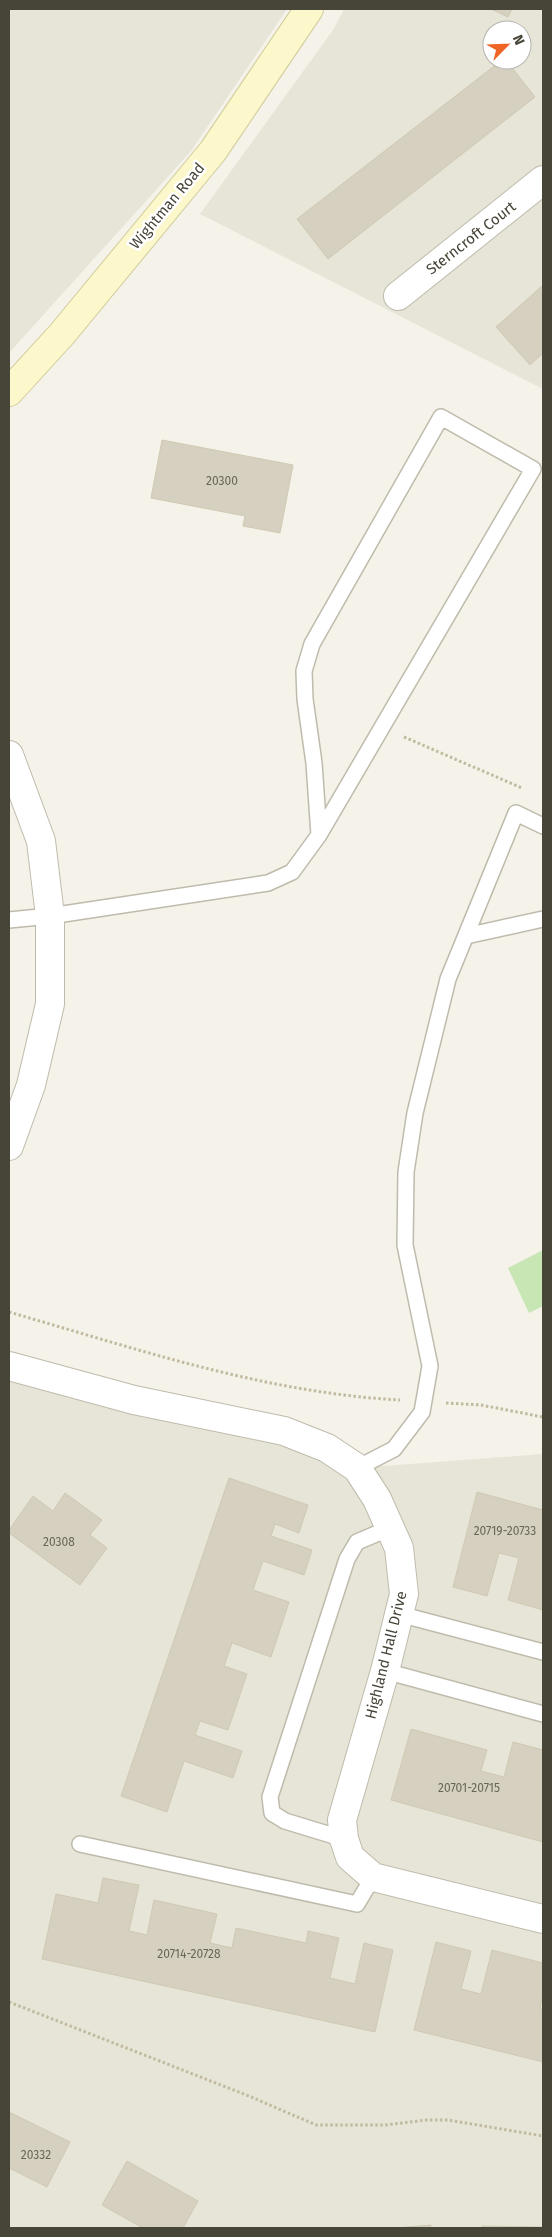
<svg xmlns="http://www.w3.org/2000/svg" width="552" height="2237" viewBox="0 0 552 2237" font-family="'Fira Sans',sans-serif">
	<rect width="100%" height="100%" fill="#f4f2e9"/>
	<path fill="#e7e5d7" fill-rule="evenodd" d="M9,9H287L191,151L9,353Z
		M344,9H543V389L200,214L333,30ZM492,30H522V60H492Z
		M9,1366L284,1431L357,1468L543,1454V2228H9Z"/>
	<path fill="#c7e6b4" d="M543,1250V1306L529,1313L508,1268Z"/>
	<path fill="#d5d0bf" stroke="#cfc9b3" d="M491,9H512L508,17Z
		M502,60H506L535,97L328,259L297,219Z
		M543,285V353L530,365L496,327Z
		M162,440L293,465L280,533L243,526L245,516L151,498Z
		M229,1478L308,1505L299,1533L275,1524L271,1536L312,1550L304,1575L263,1561L253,1590L289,1602L271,1657L232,1643L224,1666L247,1674L228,1730L200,1721L195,1735L242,1751L233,1778L184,1761L167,1812L121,1796Z
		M477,1492L543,1510V1610L508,1600L519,1558L499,1553L487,1596L453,1587Z
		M65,1493L102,1520L90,1535L107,1548L80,1585L9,1533V1530L33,1496L53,1511Z
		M411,1729L487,1750L481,1771L504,1777L513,1742L543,1750V1842L391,1800Z
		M103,1878L139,1885L129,1931L147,1935L154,1900L217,1914L210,1943L232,1948L236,1928L306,1943L308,1931L339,1938L330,1978L355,1984L364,1943L393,1950L375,2032L42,1959L56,1894L98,1903Z
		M436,1942L471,1951L461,1989L481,1994L492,1950L543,1963V1994L540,2008L543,2009V2062L414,2030Z
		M9,2112L70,2142L47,2187L9,2168Z
		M127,2161L198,2201L183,2228H143L102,2205Z
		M431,2225V2228H395Z
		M482,2226L543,2227V2228H482Z"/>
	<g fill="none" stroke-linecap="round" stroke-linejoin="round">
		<g stroke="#bfbbac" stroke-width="18">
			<path id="lane" d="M9,920L50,916L268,883L292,872L319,835L533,469L441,417L312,644L304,671L305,699L314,763L319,835
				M466,936L543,919
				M357,1468L394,1449L422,1412L430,1366L405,1245L406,1172L415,1113L448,979L516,813L543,826
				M399,1614L543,1652
				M385,1671L543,1714
				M344,1839L285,1821L272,1813L270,1797L347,1559L357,1542L390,1528
				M80,1844L357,1904L373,1877"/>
		</g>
		<g stroke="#bfbbac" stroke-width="30">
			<path id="street" d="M398,296L543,180
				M9,755L41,841L50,916V1004L31,1085L9,1146
				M9,1366L134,1400L284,1431L327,1448L357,1468L377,1499L399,1548L404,1594L385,1671L342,1820L344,1839L350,1857L373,1877L543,1919"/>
		</g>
		<g stroke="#d1cc9b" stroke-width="30">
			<path id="secondary" d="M9,392L62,334L213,151L309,9"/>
		</g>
		<path stroke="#c0ba9e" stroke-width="3" stroke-dasharray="2.5 2.5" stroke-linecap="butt" d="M404,737L522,788
			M9,1312C137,1349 266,1393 400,1400
			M446,1403L481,1405L543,1417
			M9,2002L249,2096L316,2125H385L427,2120H448L543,2136"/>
		<use href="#lane" stroke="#fff" stroke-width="15"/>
		<use href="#street" stroke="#fff" stroke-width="28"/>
		<use href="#secondary" stroke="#fcf8cb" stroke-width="28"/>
	</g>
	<g text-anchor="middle" stroke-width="5" stroke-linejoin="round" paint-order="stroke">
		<g font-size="12" fill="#6a675a">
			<text x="222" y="485">20300</text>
			<text x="505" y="1535">20719-20733</text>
			<text x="59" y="1546">20308</text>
			<text x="469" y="1792">20701-20715</text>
			<text x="189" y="1958">20714-20728</text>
			<text x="36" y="2159">20332</text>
		</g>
		<g font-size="15" fill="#474438" stroke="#fff">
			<text transform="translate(167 206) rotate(-50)" y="5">Wightman Road</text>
			<text transform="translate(471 238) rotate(-38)" y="5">Sterncroft Court</text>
			<text transform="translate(386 1655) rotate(-76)" y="5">Highland Hall Drive</text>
		</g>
	</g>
	<rect width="552" height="2237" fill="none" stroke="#474438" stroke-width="20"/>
	<g transform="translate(507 45) rotate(66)"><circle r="24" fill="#ffffff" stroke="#b5b4af"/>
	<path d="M0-4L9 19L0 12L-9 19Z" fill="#ef6525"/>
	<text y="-8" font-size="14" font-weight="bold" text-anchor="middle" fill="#474438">N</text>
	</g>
</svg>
